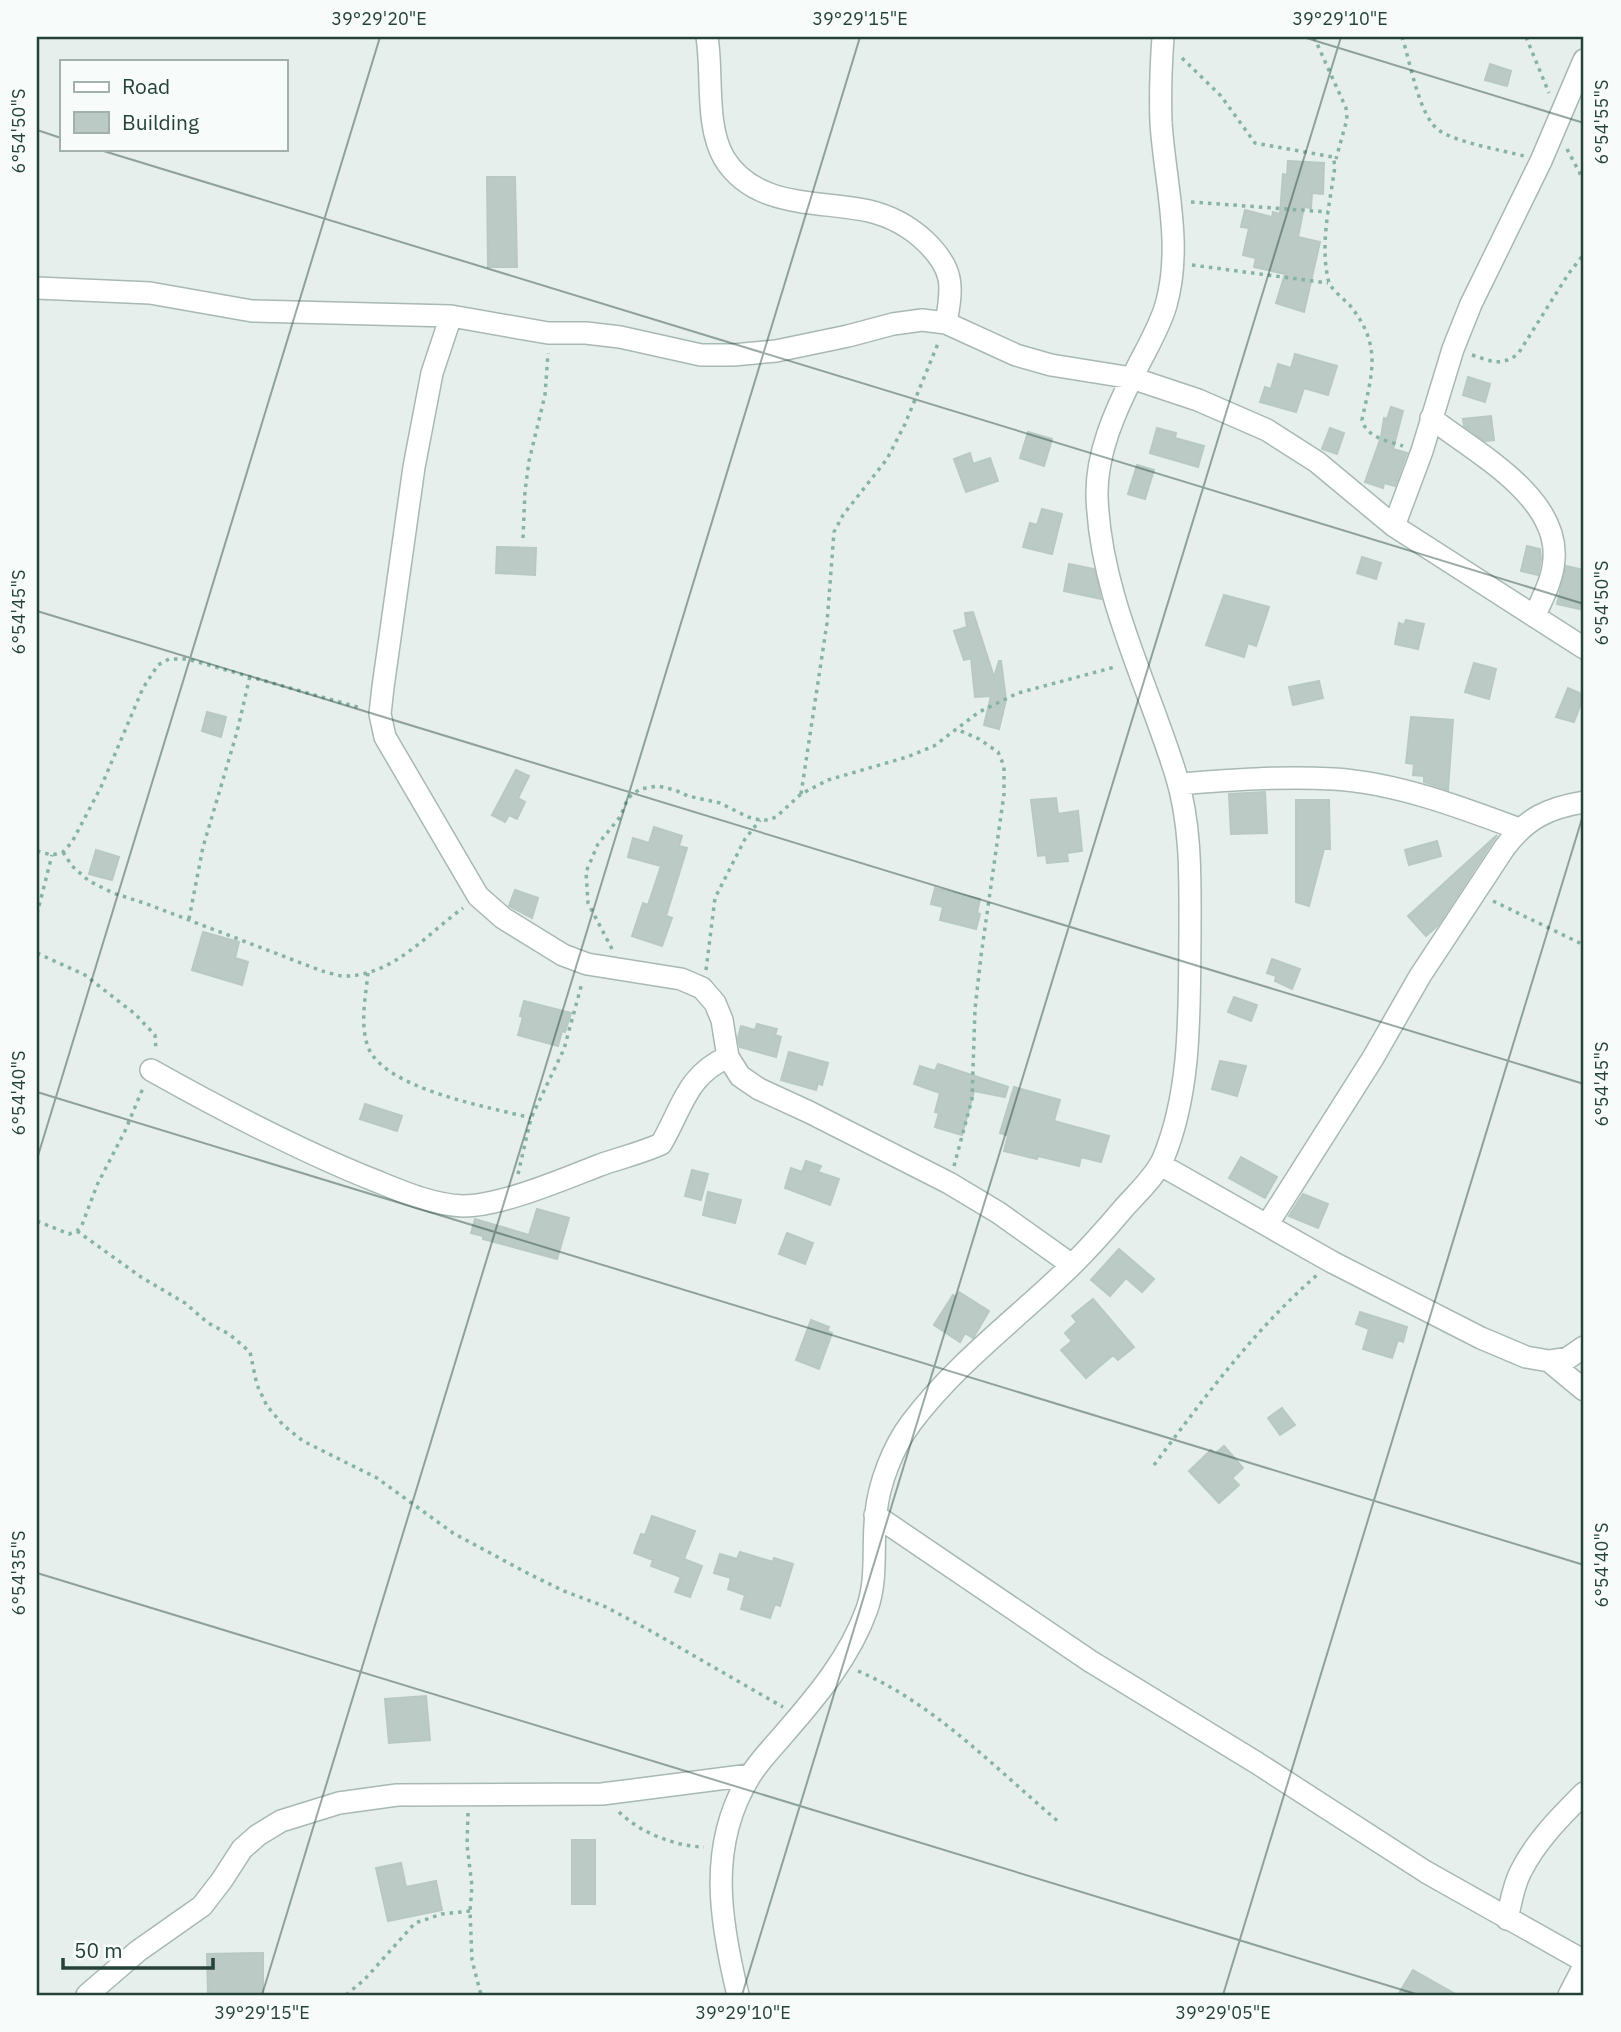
<svg xmlns="http://www.w3.org/2000/svg" width="1621" height="2032" viewBox="0 0 1621 2032" font-family="'IBM Plex Sans',sans-serif">
	<rect width="100%" height="100%" fill="#e6efeb"/>
	<path fill="#bbcac4" stroke="#b8c9c2" stroke-width="2" d="M1490,64L1511,71L1507,86L1485,80Z
		M1288,161L1324,163L1323,194L1312,193L1311,208L1304,207L1298,237L1320,242L1304,312L1276,303L1285,274L1254,267L1256,258L1243,255L1249,228L1241,227L1245,210L1272,217L1273,212L1280,214L1283,174L1287,175Z
		M487,177H515L517,267H488Z
		M1295,354L1337,366L1328,395L1304,388L1296,412L1260,402L1265,387L1271,389L1278,364L1291,368Z
		M1468,377L1490,384L1485,402L1463,395Z
		M1391,407L1403,411L1393,449L1407,453L1395,486L1384,483L1383,488L1365,482L1381,437L1384,418L1387,419Z
		M1491,416L1494,440L1485,441L1464,426L1463,419Z
		M1157,428L1176,433L1175,438L1204,446L1198,467L1150,453Z
		M1330,428L1344,433L1337,454L1322,449Z
		M1028,432L1052,439L1044,466L1020,458Z
		M970,453L973,464L990,458L998,481L966,492L954,459Z
		M1137,465L1154,470L1145,499L1128,494Z
		M1042,509L1062,514L1052,554L1023,547L1030,523L1037,525Z
		M1527,546L1540,549L1541,559L1538,575L1521,571Z
		M497,547L536,548L535,575L496,573Z
		M1362,557L1381,563L1376,579L1357,573Z
		M1069,564L1094,569L1101,599L1064,591Z
		M1566,566L1584,570V610L1557,604Z
		M1224,595L1269,607L1256,646L1248,643L1244,657L1206,645Z
		M973,612L994,677L999,661H1001L1006,700L999,729L984,725L991,696L975,697L971,658L964,660L954,631L967,627L965,613Z
		M1406,620L1424,624L1418,649L1395,644L1399,623L1404,625Z
		M1474,663L1496,669L1489,699L1465,692Z
		M1319,681L1323,698L1293,705L1289,687Z
		M1568,688L1584,695L1574,722L1556,717Z
		M207,712L226,717L221,737L202,731Z
		M1411,717L1453,720L1448,790L1424,782V776L1413,775L1414,764L1406,763Z
		M516,770L529,776L518,798L525,802L517,819L509,815L505,822L492,815Z
		M1265,792L1267,833L1231,834L1229,794Z
		M1056,798L1058,814L1078,811L1082,851L1067,853L1068,861L1047,863L1046,855L1038,856L1031,800Z
		M1296,800H1329L1330,849H1324L1309,906L1296,902Z
		M654,827L682,836L679,846L687,848L666,916L672,918L662,946L632,936L643,903L648,905L661,866L628,857L633,838L649,843Z
		M1497,835L1438,925L1426,936L1408,916Z
		M1437,841L1441,856L1409,865L1405,850Z
		M96,850L119,857L112,880L89,874Z
		M935,888L980,899L977,913L980,914L976,929L940,920L943,907L931,904Z
		M515,890L538,898L532,918L509,906Z
		M203,932L239,942L235,958L248,962L242,985L192,970Z
		M1272,959L1300,969L1292,989L1275,981L1276,976L1267,973Z
		M1234,997L1257,1005L1251,1021L1228,1012Z
		M524,1001L571,1013L565,1032L562,1031L558,1046L518,1035L523,1017L520,1016Z
		M757,1024L777,1029L775,1035L781,1037L776,1057L740,1047L738,1038L741,1026L755,1030Z
		M789,1052L828,1063L822,1085L818,1083L816,1090L781,1080Z
		M1220,1061L1246,1066L1237,1096L1212,1089Z
		M938,1064L1008,1087L1005,1097L974,1091L962,1135L935,1127L939,1113L935,1112L940,1093L914,1084L920,1066L935,1071Z
		M1014,1087L1060,1100L1054,1121L1109,1136L1101,1162L1081,1157L1079,1166L1038,1156L1037,1159L1004,1151L1008,1136L1000,1133Z
		M365,1104L402,1116L397,1131L360,1119Z
		M1241,1157L1277,1177L1265,1198L1229,1178Z
		M806,1161L821,1166L818,1172L839,1179L830,1205L785,1188L791,1168L802,1172Z
		M692,1170L708,1174L701,1200L685,1196Z
		M708,1192L741,1200L735,1223L703,1215Z
		M1303,1194L1328,1204L1318,1228L1289,1216Z
		M537,1209L569,1218L557,1259L483,1239V1236L471,1233L475,1219L529,1235Z
		M787,1233L813,1243L805,1264L779,1254Z
		M1119,1249L1154,1279L1142,1292L1126,1278L1110,1296L1091,1280Z
		M959,1292L989,1311L973,1338L965,1333L960,1342L934,1325L953,1295L956,1297Z
		M1093,1299L1134,1347L1118,1360L1113,1355L1086,1378L1061,1350L1072,1341L1065,1333L1077,1322L1072,1316Z
		M1360,1312L1407,1327L1403,1342L1398,1340L1392,1358L1363,1349L1369,1329L1356,1324Z
		M811,1320L829,1327L827,1331L832,1333L819,1369L796,1360Z
		M1282,1408L1295,1425L1280,1435L1268,1418Z
		M1224,1446L1243,1468L1232,1478L1239,1485L1219,1503L1189,1471L1211,1450L1215,1454Z
		M652,1516L695,1531L684,1559L702,1566L690,1597L675,1592L681,1577L651,1566L653,1560L634,1553L641,1534L645,1535Z
		M740,1552L773,1562L774,1558L793,1564L780,1606L775,1604L770,1618L741,1609L745,1595L728,1589L731,1578L714,1573L720,1554L737,1559Z
		M426,1696L430,1740L389,1743L385,1699Z
		M572,1840H595V1904H572Z
		M401,1863L406,1887L436,1881L442,1910L388,1921L376,1868Z
		M263,1953V1995H208L207,1954Z
		M1413,1970L1457,1995H1398Z"/>
	<g fill="none" stroke-linecap="round" stroke-linejoin="round">
		<g stroke="#a8b8b2" stroke-width="24">
			<path id="minor" d="M707,37C713,74 705,125 724,158C755,209 819,200 869,211C890,216 909,226 925,241C954,269 953,285 946,323
				M37,288L150,293L252,311L451,316L548,333H586L620,337L701,355H733L776,351L848,336L893,324L922,320L946,323L1016,355L1051,365L1132,378L1198,400L1267,430L1317,462L1394,526L1584,648
				M451,316L432,373L414,467L383,687L380,714L385,737L478,896L503,918L563,955L587,964L681,979L702,988L715,1003L722,1020L728,1057L740,1076L759,1089L809,1112L949,1183L999,1213L1072,1265
				M1431,418C1473,451 1559,496 1554,559C1553,579 1543,597 1535,615
				M1394,526L1422,451L1453,349L1471,304L1541,161L1584,60
				M1179,784C1230,780 1282,776 1334,779C1397,783 1460,807 1519,829
				M151,1070C224,1111 298,1150 376,1181C403,1192 433,1205 463,1206C501,1206 564,1179 600,1165C620,1158 641,1153 661,1144C682,1109 686,1075 728,1057
				M1161,1165L1332,1262L1481,1338L1526,1357L1549,1361L1568,1358L1584,1347
				M1267,1225L1373,1058L1420,976L1505,847C1527,818 1548,808 1584,802
				M1549,1361L1584,1390
				M875,1515L1090,1661L1257,1763L1426,1872L1584,1961
				M1507,1919C1511,1903 1513,1886 1521,1871C1536,1841 1561,1816 1584,1793
				M87,1995L138,1951L202,1906L222,1880L242,1849L258,1835L281,1821L339,1803L397,1795L602,1794L750,1775
				M738,1995C720,1921 707,1845 750,1776C759,1761 773,1747 784,1734C817,1696 850,1657 867,1609C878,1578 872,1545 876,1513C879,1483 893,1447 911,1423C957,1362 1018,1318 1072,1265C1090,1247 1107,1228 1123,1209C1136,1194 1155,1177 1163,1159C1192,1090 1189,1009 1190,936C1190,882 1192,827 1176,775C1148,684 1100,594 1097,496C1096,454 1115,411 1134,374C1145,351 1159,329 1166,305C1183,245 1165,183 1161,123C1160,95 1161,65 1163,37
				M1569,1995L1584,1966"/>
		</g>
		<path stroke="#86b3a5" stroke-width="3.5" stroke-dasharray="3.5 5" stroke-linecap="butt" d="M1314,37L1346,108L1347,119L1336,159
			M1402,37C1410,60 1419,118 1440,131C1459,143 1501,150 1524,156
			M1526,37L1549,93
			M1182,58L1221,96L1255,143L1333,157L1335,166C1330,203 1320,242 1328,279C1330,290 1345,299 1352,308C1383,348 1371,376 1362,420C1367,438 1388,441 1403,446
			M1567,149L1584,181
			M1191,202L1328,212
			M1192,265L1328,283
			M1472,355C1491,361 1500,367 1518,354L1569,273L1584,254
			M523,538L525,491L529,461L545,395L548,353
			M801,794L827,623L834,532L843,515L887,459L905,424L939,341
			M37,851L52,855L63,852L72,842L101,787L143,688L158,665L169,659H187L361,708
			M63,852L72,866L89,881L113,893L147,904L322,971C330,973 340,977 348,976C395,974 428,933 463,908
			M1493,901L1584,945
			M37,914L52,855
			M189,919L203,847L237,732L250,676
			M612,949L588,903L586,872L598,844L620,817L628,798L640,789L658,786L675,790L688,796L720,803L748,817L760,820H768L776,817L801,794L828,780L907,757L934,746L979,712L1018,693L1115,667
			M37,953L85,975L135,1014L155,1035L156,1051
			M706,970L715,898L745,839L760,820
			M368,973C366,995 360,1021 367,1044C380,1089 490,1107 531,1118
			M954,1166L972,1099L975,1009L981,956L1004,794V766L998,752L979,739L956,729
			M518,1174L531,1118L564,1049L582,983
			M37,1221L69,1234L77,1231L82,1225L97,1185L125,1131L143,1088
			M77,1231L141,1277L185,1303L208,1323L229,1334L250,1352L257,1385L267,1406L283,1425L303,1441L377,1478L453,1533L529,1574L564,1591L606,1607L649,1630L783,1707
			M1154,1465C1204,1398 1254,1330 1317,1275
			M858,1671C935,1704 996,1769 1060,1823
			M619,1812C641,1833 674,1846 704,1847
			M468,1813L467,1845L472,1886L470,1911L472,1960L481,1995
			M346,1995L365,1979L415,1923L442,1914L470,1911"/>
		<use href="#minor" stroke="#fff" stroke-width="21"/>
	</g>
	<path fill="none" stroke="#24423a" stroke-width="2" stroke-opacity="0.45" d="M1303,37L1584,123M37,130L61,138M97,149L1584,604M37,611L1584,1084M37,1092L1584,1565M37,1159L380,37M37,1573L1419,1995M262,1995L860,37M742,1995L1341,37M1223,1995L1584,812"/>
	<rect width="1621" height="2032" fill="none" stroke="#f7fbf9" stroke-width="77"/>
	<rect x="60" y="60" width="228" height="91" fill="#f7fbf9" stroke="#a3b1ad" stroke-width="2"/>
	<rect x="74" y="82" width="35" height="10" fill="#ffffff" stroke="#a3b1ad" stroke-width="2"/>
	<text x="122" y="94" font-size="21" fill="#24423a">Road</text>
	<rect x="74" y="112" width="35" height="21" fill="#bbcac4" stroke="#a3b1ad" stroke-width="2"/>
	<text x="122" y="130" font-size="21" fill="#24423a">Building</text>
	<path d="M63 1958v10h150v-10" fill="none" stroke="#24423a" stroke-width="3.5"/>
	<text x="74" y="1958" font-size="21" fill="#24423a" stroke="#f7fbf9" stroke-width="5" paint-order="stroke">50 m</text>
	<rect x="38" y="38" width="1544" height="1956" fill="none" stroke="#24423a" stroke-width="2.5"/>
	<g font-size="18" text-anchor="middle" fill="#24423a">
		<text x="379" y="25">39°29'20"E</text>
		<text x="860" y="25">39°29'15"E</text>
		<text x="1340" y="25">39°29'10"E</text>
		<text transform="translate(1602 122) rotate(-90)" y="6">6°54'55"S</text>
		<text transform="translate(19 131) rotate(-90)" y="6">6°54'50"S</text>
		<text transform="translate(1602 603) rotate(-90)" y="6">6°54'50"S</text>
		<text transform="translate(19 612) rotate(-90)" y="6">6°54'45"S</text>
		<text transform="translate(1602 1084) rotate(-90)" y="6">6°54'45"S</text>
		<text transform="translate(19 1093) rotate(-90)" y="6">6°54'40"S</text>
		<text transform="translate(1602 1565) rotate(-90)" y="6">6°54'40"S</text>
		<text transform="translate(19 1573) rotate(-90)" y="6">6°54'35"S</text>
		<text x="262" y="2019">39°29'15"E</text>
		<text x="743" y="2019">39°29'10"E</text>
		<text x="1223" y="2019">39°29'05"E</text>
	</g>
</svg>
